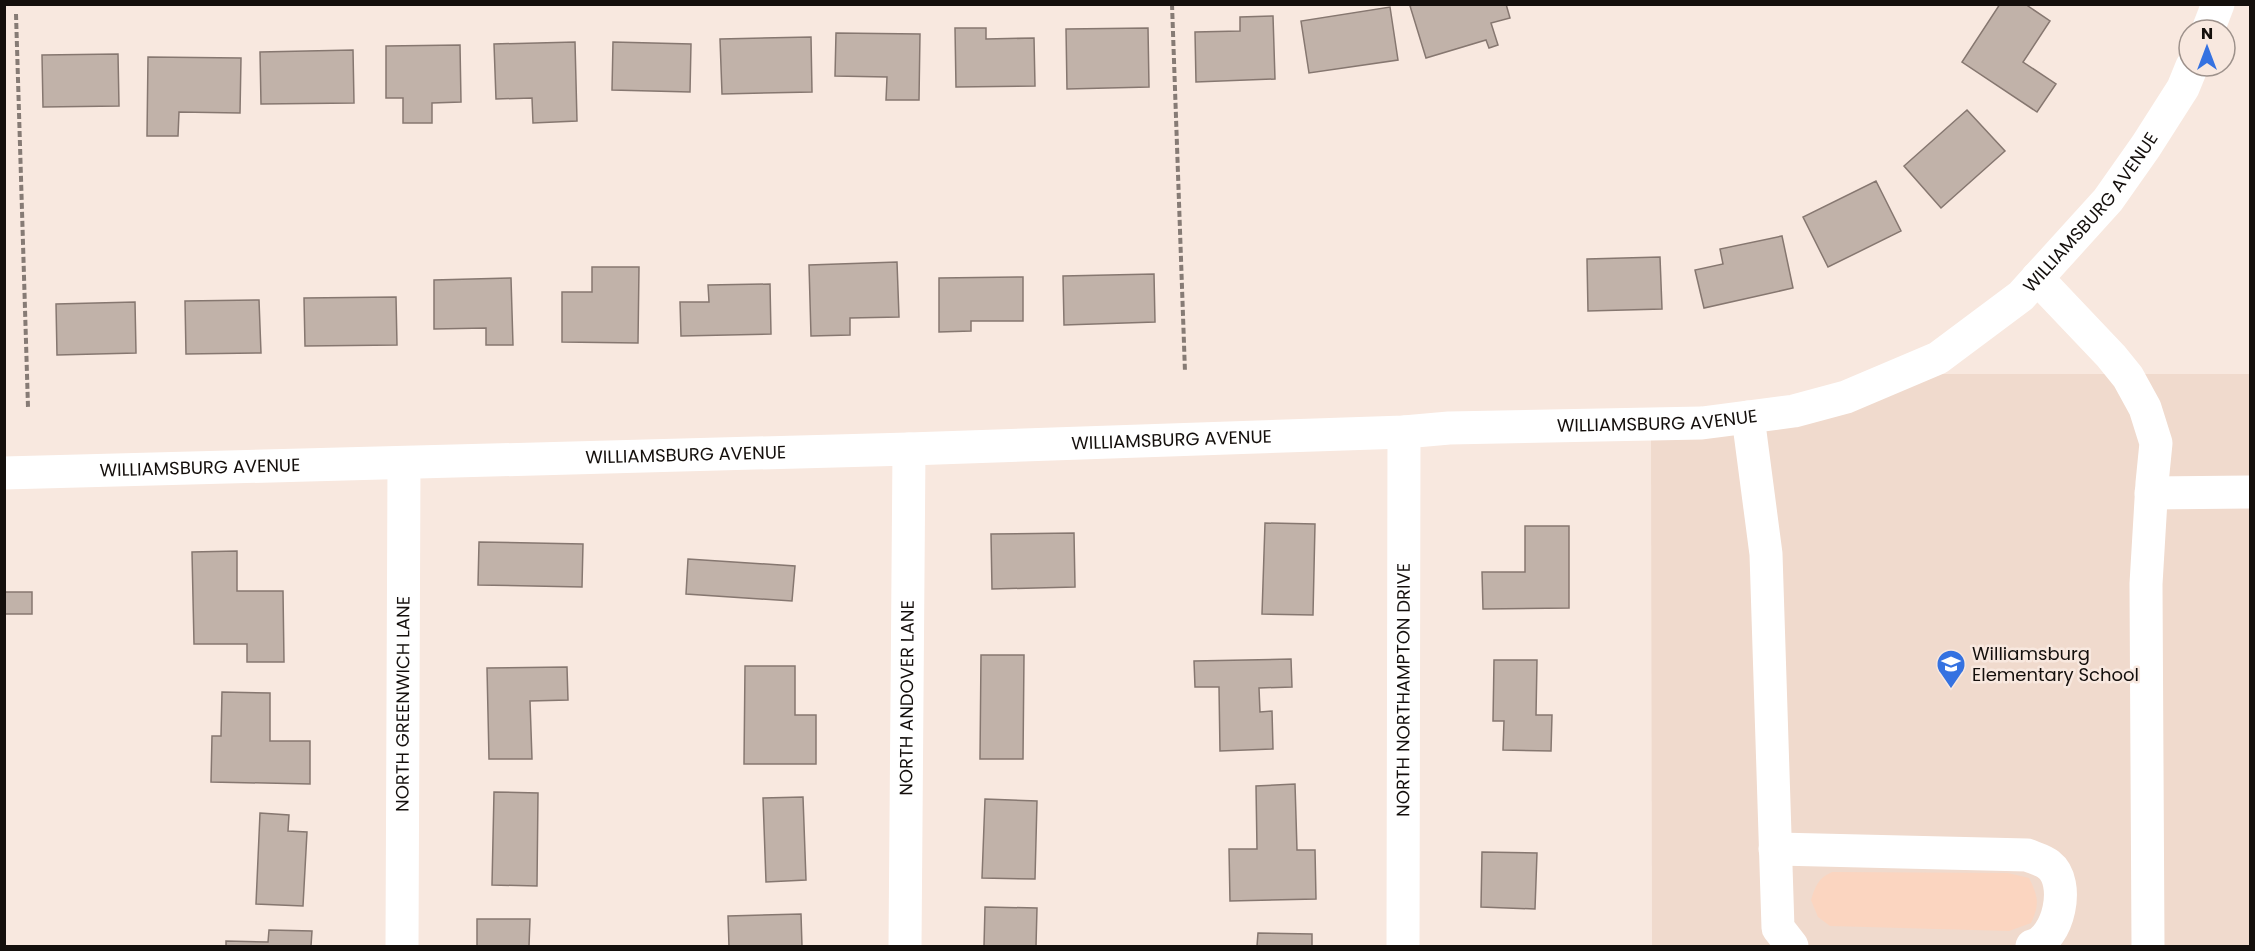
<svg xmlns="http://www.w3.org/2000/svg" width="2255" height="951" viewBox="0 0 2255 951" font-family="Poppins,sans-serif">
	<rect width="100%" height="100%" fill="#f8e8df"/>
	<path fill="#f0dacd" d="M1929,374H2250V946H1652L1651,432Z"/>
	<path fill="#fbd5c0" d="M1832,872L2008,873L2029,878C2038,896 2040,904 2031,923L2009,931L1830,926L1818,917L1811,900C1815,887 1818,878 1832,872Z"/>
	<path fill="#c1b2a9" stroke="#867770" stroke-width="1.5" d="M1414,4H1506L1510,18L1491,23L1498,45L1489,48L1486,40L1426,58L1410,6Z
		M2000,4H2025L2050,21L2023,62L2056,84L2037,112L1962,62Z
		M1390,7L1398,60L1309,73L1301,21Z
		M1273,16L1275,79L1196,82L1195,32L1240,31V17Z
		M955,28H986V39L1034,38L1035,86L956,87Z
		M1148,28L1149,87L1067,89L1066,29Z
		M836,33L920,34L919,100H886L887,77L835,76Z
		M811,37L812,92L722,94L720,39Z
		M575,42L577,121L533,123L532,98L496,99L494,44Z
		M613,42L691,44L690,92L612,90Z
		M460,45L461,102L432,103V123H403V98H386V46Z
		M353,50L354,103L261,104L260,52Z
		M118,54L119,106L43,107L42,55Z
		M148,57L241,58L240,113L179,112L178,136H147Z
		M1967,110L2005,151L1941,208L1904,166Z
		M1876,181L1901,231L1828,267L1803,217Z
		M1782,236L1793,288L1704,308L1695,270L1723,264L1720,249Z
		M1660,257L1662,309L1588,311L1587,259Z
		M897,262L899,317L850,318V335L811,336L809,265Z
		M592,267H639L638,343L562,342V292H592Z
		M1154,274L1155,322L1064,325L1063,276Z
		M1023,277V321H971V331L939,332V278Z
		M511,278L513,345H486V328L434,329V280Z
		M770,284L771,334L681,336L680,302H709L708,285Z
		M396,297L397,345L305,346L304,298Z
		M259,300L261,353L186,354L185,301Z
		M135,302L136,353L57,355L56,304Z
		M1265,523L1315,524L1313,615L1262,614Z
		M1525,526H1569V608L1483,609L1482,572H1525Z
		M1074,533L1075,587L992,589L991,534Z
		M479,542L583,544L582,587L478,585Z
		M237,551V591H283L284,662H247V644H194L192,552Z
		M688,559L795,566L792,601L686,594Z
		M4,592H32V614H4Z
		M981,655H1024L1023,759H980Z
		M1291,659L1292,687L1259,688L1260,712L1272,711L1273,749L1220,751L1219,687H1195L1194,661Z
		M1494,660H1537L1536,715H1552L1551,751L1503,750L1504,721H1493Z
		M745,666H795V715H816V764H744Z
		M567,667L568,700L530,701L532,759H489L487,668Z
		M222,692L270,693V741H310V784L211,782L212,736H221Z
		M1295,784L1297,850H1315L1316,899L1230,901L1229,849H1257L1256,786Z
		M494,792L538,793L537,886L492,885Z
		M803,797L806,880L766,882L763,798Z
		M985,799L1037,801L1035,879L982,878Z
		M260,813L289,815L288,831L307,832L303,906L256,904Z
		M1482,852L1537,853L1535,909L1481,907Z
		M985,907L1037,908L1036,946H984Z
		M801,914L802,946H729L728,916Z
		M477,919H530L529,946H477Z
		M269,930L312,931L311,946H226V941L268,942Z
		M1258,933L1312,934V946H1257Z"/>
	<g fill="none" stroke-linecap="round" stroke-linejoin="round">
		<path stroke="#867b75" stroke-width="4" stroke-dasharray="6 3" stroke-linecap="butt" d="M1172,4L1185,372
			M16,14L28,407"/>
		<g stroke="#fff" stroke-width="33">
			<path d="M2208,30L2218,4"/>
			<path d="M2037,278L2111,356L2128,377L2145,408L2156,443L2152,483L2146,584L2148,946"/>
			<path d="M1748,417L1766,554L1778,928L1792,946"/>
			<path id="s1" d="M4,473L909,449L1404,432L1449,428L1702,423L1794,411L1846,397L1938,358L2021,296L2108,200L2146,146L2183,88L2192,66"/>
			<path d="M2151,493L2250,492"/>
			<path d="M1775,849L2027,855C2034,858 2043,860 2049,865C2071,882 2059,939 2032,946"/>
			<path id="s2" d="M402,946L404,463"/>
			<path id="s3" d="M905,946L909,449"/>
			<path id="s4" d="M1403,946L1404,432"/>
		</g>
	</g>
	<defs>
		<g id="school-pin" transform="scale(1.5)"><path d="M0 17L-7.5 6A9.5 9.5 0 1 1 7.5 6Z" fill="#3572e1" stroke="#f8e8df"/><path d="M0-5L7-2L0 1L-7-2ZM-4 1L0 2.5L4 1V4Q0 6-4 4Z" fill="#fff"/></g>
	</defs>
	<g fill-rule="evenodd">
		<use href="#school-pin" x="1951" y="664"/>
	</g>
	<g text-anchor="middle" stroke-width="5" stroke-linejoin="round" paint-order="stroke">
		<g font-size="18" fill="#140f0c" stroke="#f8e8df">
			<text dy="6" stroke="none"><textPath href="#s1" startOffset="2158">WILLIAMSBURG AVENUE</textPath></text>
			<text dy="6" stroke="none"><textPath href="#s1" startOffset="1654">WILLIAMSBURG AVENUE</textPath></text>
			<text dy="6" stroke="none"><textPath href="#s1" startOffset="1168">WILLIAMSBURG AVENUE</textPath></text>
			<text dy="6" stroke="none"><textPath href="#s1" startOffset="682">WILLIAMSBURG AVENUE</textPath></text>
			<text dy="6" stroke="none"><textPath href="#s1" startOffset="196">WILLIAMSBURG AVENUE</textPath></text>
			<text dy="6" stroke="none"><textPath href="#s4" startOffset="256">NORTH NORTHAMPTON DRIVE</textPath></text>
			<text dy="6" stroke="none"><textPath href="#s3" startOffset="248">NORTH ANDOVER LANE</textPath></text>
			<text dy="6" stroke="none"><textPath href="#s2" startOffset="242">NORTH GREENWICH LANE</textPath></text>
		</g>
		<g font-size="18" fill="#140f0c" stroke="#f8e8df" text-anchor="start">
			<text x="1972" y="660">Williamsburg<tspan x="1972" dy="21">Elementary School</tspan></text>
		</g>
	</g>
	<rect width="2255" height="951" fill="none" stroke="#140f0c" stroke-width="12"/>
	<g transform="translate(2207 48)"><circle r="28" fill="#f8e8df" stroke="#9d918b" stroke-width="1.5"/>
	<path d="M0-4.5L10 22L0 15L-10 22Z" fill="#3572e1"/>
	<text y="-9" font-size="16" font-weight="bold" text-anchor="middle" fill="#140f0c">N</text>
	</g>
</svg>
